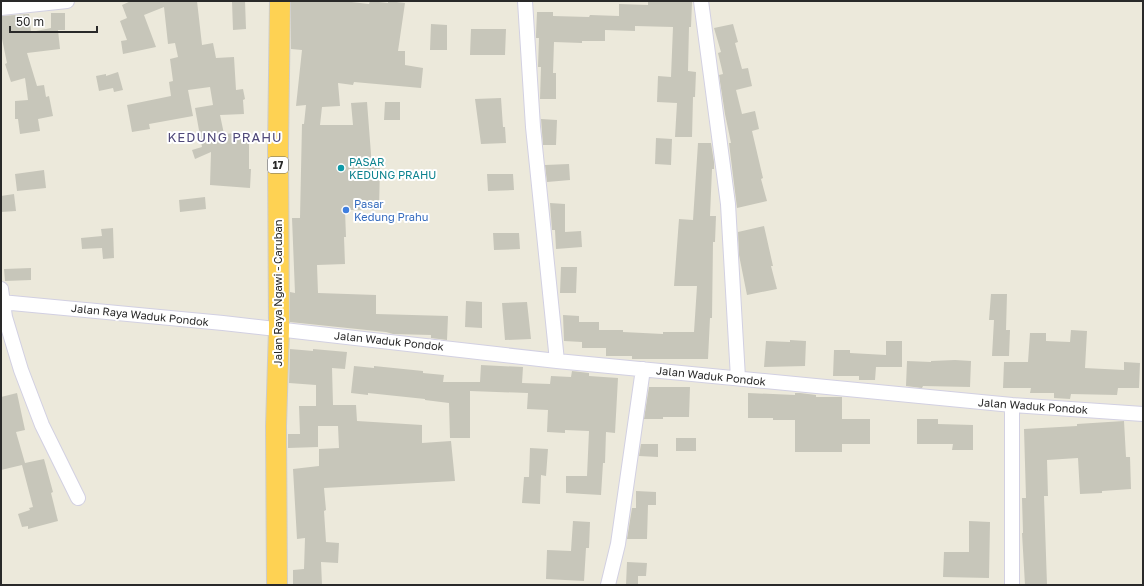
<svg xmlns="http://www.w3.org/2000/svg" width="1144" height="586" viewBox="0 0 1144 586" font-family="'Golos Text',sans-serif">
	<rect width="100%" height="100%" fill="#ece9db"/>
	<path fill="#c7c6ba" d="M131,1H197L202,45L213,43L216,58L234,57L236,90L243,89L245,99L243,100L244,114L220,115L224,134L249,132V169H251L250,188L210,185L211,152L195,159L192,150L202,147L195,108L213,105L210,87L188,90L193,116L149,124L150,129L132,132L127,105L171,96L169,82L173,81L170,59L178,57L175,43L168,44L164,7L144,15L156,47L123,54L121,41L127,40L120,21L127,18L122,5Z
		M232,1H245L246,29L233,30Z
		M291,1H343L369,4L370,1L388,3V1L405,3L398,51H405V65L423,68L421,88L354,82L353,85L338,83L340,106L322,107L320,125H353L351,103L367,102L372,167L380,166L379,210H345L346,237H344L345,264L317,265L318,293L376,295V314L448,316L447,340L431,338V335L393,334L386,332L290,322V292L295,293L292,218H300L302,124H304L306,105L296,106L302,50L291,49Z
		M648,1L692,2L691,27H689L688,71L696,72L695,97H693L692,137H675L677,103L657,102L658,76L671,77L673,27L635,26V31L605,30V41H582V43L554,42L553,73H556V99H540L541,67H538L539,38H536V35L537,12H553V16L589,17L590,15L619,16V4L648,5Z
		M51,13H65V30H58L60,49L27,53L37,86L44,85L46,97L49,96L53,116L38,119L40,131L20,134L18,119H15V101L28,100L25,78L11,82L5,64L7,63L1,34V16L29,14L31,32L51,28Z
		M431,24L447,25V50H430Z
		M733,24L738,42L735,43L742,69L748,68L752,86L736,90L742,114L755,111L759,129L752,131L763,178L761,179L767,201L737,208L729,143H731L725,114L719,75L723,74L718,53L721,52L714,28Z
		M471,29H506L505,55H470Z
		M118,72L123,90L114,92L113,88L99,91L96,76L106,74V76Z
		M501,98L503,127H505L506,143L481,144L475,99Z
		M385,102H400V120H384Z
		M541,119L557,120L556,145H543Z
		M656,138L672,139L671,165L655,164Z
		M698,143H711L714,162V169H712L710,216H716L715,242H713L712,318H710L708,359H632V356H606V348H582V342L564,341L563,315L579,316V322H599V330H623V332L663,334V332H694L697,286H674L679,219L693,220Z
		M569,164L570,180L547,182L545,165Z
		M44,170L46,188L17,191L15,174Z
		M487,174H513L514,190L488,191Z
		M14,194L16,211L1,212V196Z
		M205,197L206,209L180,212L179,200Z
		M550,203L565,204V232L581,231L582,247L556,249L555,230H552Z
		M764,226L773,266H771L777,289L747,295L739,255L738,232Z
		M113,228L114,258L103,259L102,248L82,249L81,238L102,236L101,229Z
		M493,233H519L520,249L494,250Z
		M561,267H577L576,293H560Z
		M31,268V280L5,281L4,269Z
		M991,294H1007L1006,330H1010L1009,356H992L994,320H989Z
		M466,301L482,302V328L465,327Z
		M527,302L531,339L505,340L502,303Z
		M1071,330L1087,331L1085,368L1124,370V362L1140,363L1139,388H1118L1117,395L1071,394L1070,399L1054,398V393H1030L1031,388H1003L1004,362H1028L1030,333H1046V341L1070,342Z
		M790,340L806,341L805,366L764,367L766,341L790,342Z
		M886,341H902V367H876L875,380H859V376H833L834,350H850V353L886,355Z
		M290,349L313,351V349L347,352L345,369L332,368L333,405H356L357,421L422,425V443L451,441L455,481L324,488L326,510L324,511L326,542L339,543L338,563L321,562L322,585H293V570L304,569L305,538L297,539L293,469L319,466V449L339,448L338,426H318V447L288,448V434H300L299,406H316V385L289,383Z
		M955,360L971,361L970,387L923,386L922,388L906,386L907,361L931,362V361Z
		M481,365L523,367L522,383L550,384L551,376L571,377L572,371L589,373V376L618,378L615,433L606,432L605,463H603L601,495L566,493V476H587L589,431L565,430V433L547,432L548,410L527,409L528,393L470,391V438H450L449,403L425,400V399L368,393V395L351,393L354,366L374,368V366L423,371V373L444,375L443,382H480Z
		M649,387H690L689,417H663V419H644Z
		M17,393L25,430L16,432L25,463L44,459L53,492L51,493L58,521L28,529V526L22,527L18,514L30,510L29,508L33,507L22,465L1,470V397Z
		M748,393L795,395V393H800L816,395V397H842V419H870V444H842V452H795V420H773V418H748Z
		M917,419H938V424L973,425V450H952L953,444H917Z
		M1124,421L1126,457H1130L1131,489L1102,491V493L1080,494L1078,458L1047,460L1048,496H1044L1047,585H1025L1022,533H1023L1022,498H1026L1024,429L1077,426V424Z
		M676,438H696V451H676Z
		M641,444H658V457L639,456Z
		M530,448L548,449L546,476L541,475L540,504L522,503L524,477H529Z
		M636,491L656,492V505H648L647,539H627L632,508H636Z
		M573,521L590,522L589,548H586L584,581L546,579L547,550L571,551Z
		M969,521L990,522L989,578L943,577L944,552H969Z
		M627,562L647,563L646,576H638V585H626Z"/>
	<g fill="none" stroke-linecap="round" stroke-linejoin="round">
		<g stroke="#d2d0e2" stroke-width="16">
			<path id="minor" d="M525,1L533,127L557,361
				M701,1L728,204L738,378
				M1,8L67,1
				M1,289L5,317L21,370L42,425L78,498
				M1,302L223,323L557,361L1012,405L1143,414
				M608,585L618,544L643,369
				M1012,585V405"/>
		</g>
		<g stroke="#ccc" stroke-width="22">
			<path id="highway" d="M277,585L276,426L279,329L278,148L280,1"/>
		</g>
		<use href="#minor" stroke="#fff" stroke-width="14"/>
		<use href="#highway" stroke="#fed253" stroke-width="20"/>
	</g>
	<circle fill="#0f9aa8" stroke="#fff" stroke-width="1.5" cx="341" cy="168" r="4"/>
	<circle fill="#3f7fe0" stroke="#fff" stroke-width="1.5" cx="346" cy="210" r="4"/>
	<g text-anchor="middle" stroke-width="4" stroke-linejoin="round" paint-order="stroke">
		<rect fill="#fff" stroke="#696969" stroke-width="1" x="268" y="157" width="20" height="16" rx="3"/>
		<g font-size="10" font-weight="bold" fill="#292929">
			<text x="278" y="169">17</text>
		</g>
		<g font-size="11" fill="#0d838f" stroke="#fff" text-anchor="start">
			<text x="349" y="166">PASAR<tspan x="349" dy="13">KEDUNG PRAHU</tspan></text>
		</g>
		<g font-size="11" fill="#366cbe" stroke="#fff" text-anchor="start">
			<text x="354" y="208">Pasar<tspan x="354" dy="13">Kedung Prahu</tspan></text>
		</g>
		<g font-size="11" fill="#292929" stroke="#fff">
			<text transform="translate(278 293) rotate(-90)" y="4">Jalan Raya Ngawi - Caruban</text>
			<text transform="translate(140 315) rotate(6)" y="4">Jalan Raya Waduk Pondok</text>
			<text transform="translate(389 341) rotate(6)" y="4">Jalan Waduk Pondok</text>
			<text transform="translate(711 376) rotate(6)" y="4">Jalan Waduk Pondok</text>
			<text transform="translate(1033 406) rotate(4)" y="4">Jalan Waduk Pondok</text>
		</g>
		<g font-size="13" letter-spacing="1" fill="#50497a" stroke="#fff">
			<text x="225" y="142">KEDUNG PRAHU</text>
		</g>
	</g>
	<rect width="1144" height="586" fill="none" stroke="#292929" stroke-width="4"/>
	<path d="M10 26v6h87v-6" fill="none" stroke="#292929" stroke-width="2"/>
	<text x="16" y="26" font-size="12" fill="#292929" stroke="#ffffff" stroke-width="3" paint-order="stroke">50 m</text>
</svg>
